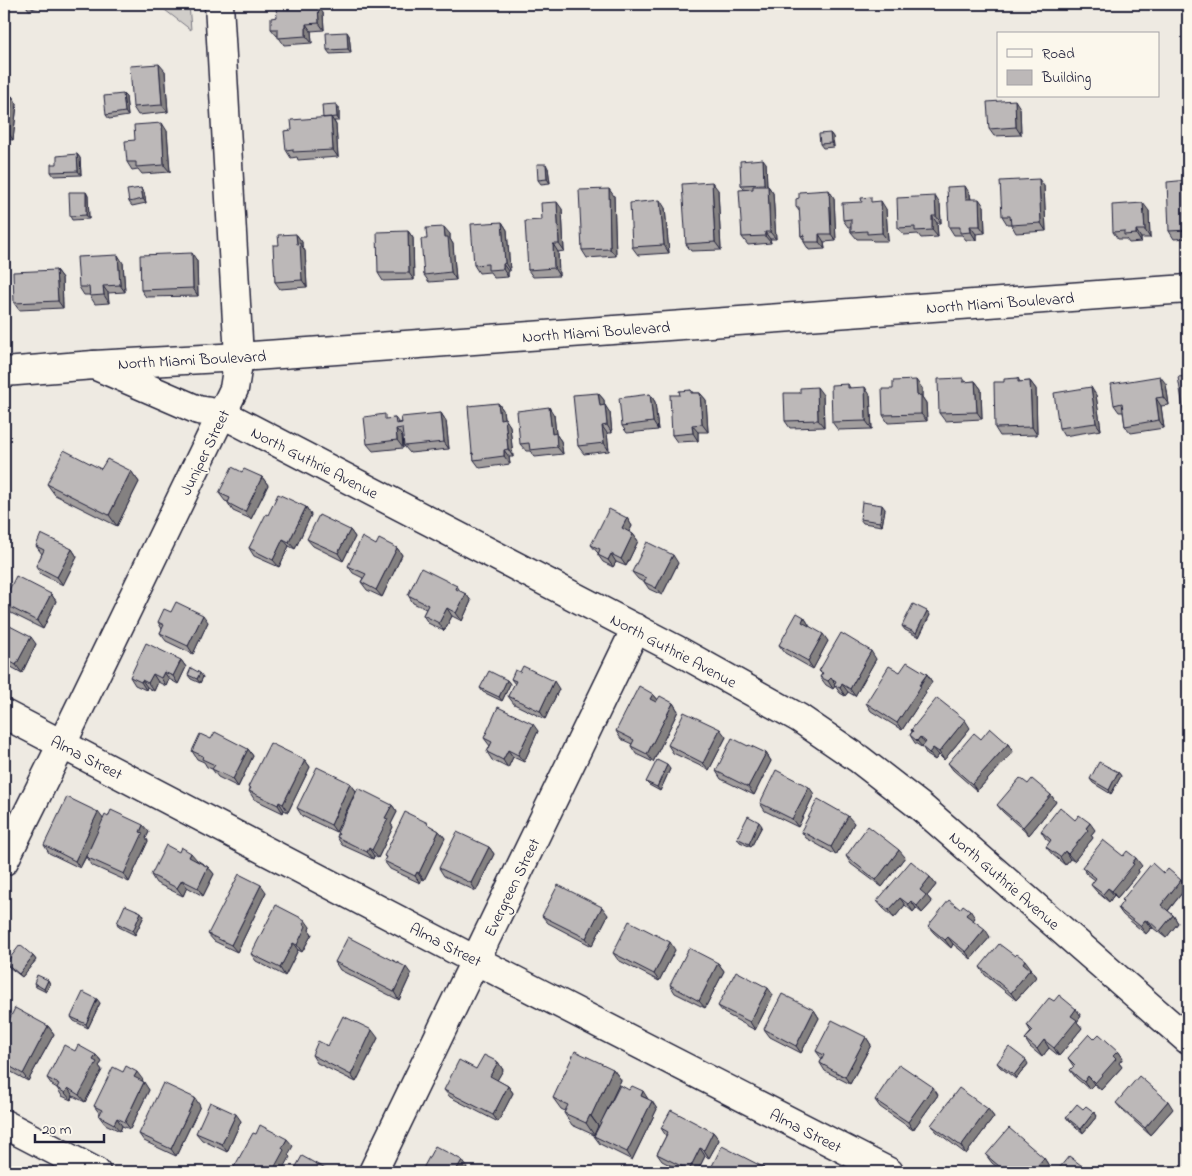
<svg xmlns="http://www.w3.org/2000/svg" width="1192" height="1176" viewBox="0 0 1192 1176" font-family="'Indie Flower',sans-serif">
	<rect width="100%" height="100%" fill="#eeeae2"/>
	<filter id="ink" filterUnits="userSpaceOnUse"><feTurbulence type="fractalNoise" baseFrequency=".02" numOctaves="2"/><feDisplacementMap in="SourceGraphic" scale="10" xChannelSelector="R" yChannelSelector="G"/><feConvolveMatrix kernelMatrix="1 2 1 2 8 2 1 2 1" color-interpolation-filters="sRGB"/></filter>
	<g filter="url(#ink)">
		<path fill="#d0cdc9" stroke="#797882" d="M158,4H189L191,30L161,7Z"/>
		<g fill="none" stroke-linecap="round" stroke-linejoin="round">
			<g stroke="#22223b" stroke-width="31">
				<path id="minor" d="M94,365L198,410L223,414L677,650L799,718L859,759L921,807L1188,1040
					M4,714L475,960L889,1172
					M4,861L62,744L234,389L239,357L219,4
					M4,1124L96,1172
					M373,1172L636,628"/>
			</g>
			<g stroke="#22223b" stroke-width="31">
				<path id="secondary" d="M4,372L94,365L239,357L1112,294L1188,289"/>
			</g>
			<use href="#minor" stroke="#fbf7ec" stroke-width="28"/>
			<use href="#secondary" stroke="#fbf7ec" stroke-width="28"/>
		</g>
		<path fill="#a29e9e" stroke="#22223b" d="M25,4H39L40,6L29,10Z
			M323,13L324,30L311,31L312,43L284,45L278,36H277L271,29Z
			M349,35L351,53L330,54L327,50Z
			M165,71L168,112L138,115L133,107Z
			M123,94L126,97L128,116L109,119L106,115Z
			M4,95L12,96L17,104L13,140L4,139Z
			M336,104L339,108V121H334L336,125L338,157L298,160L297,157L291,158L286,150L292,130L323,118Z
			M1020,108L1021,135L994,136L989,129Z
			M167,131L170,172L142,174L138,169L132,170L127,162L135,140Z
			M830,133L833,137L834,147L823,148L820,144Z
			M77,154L80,158L81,175L54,176L51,172Z
			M766,163L767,186H768L773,193L776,239H770L771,243L748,245L742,237L744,189L741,185Z
			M548,168L550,183L541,184L538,180Z
			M1188,180V238L1174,239L1169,231Z
			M1044,186L1046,231L1016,233L1011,224H1007L1002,216Z
			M141,188L144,192L146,203L132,206L129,202Z
			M718,190L721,250L691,251L686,244Z
			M86,192L88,196L89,219L72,220L70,216Z
			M970,194L971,199L984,206L985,233L976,234V240H966L962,235H954L949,227Z
			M614,196L616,256L587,258L582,250Z
			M834,198L836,241L824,242L825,249L809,250L804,242V240L801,236L800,212L796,207Z
			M874,202L886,209L888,241H873L871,239H857L851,232V227H848L843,220Z
			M940,204L941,223H937L938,237L921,238L918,234L904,235L898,228Z
			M665,208L669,253L638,255L632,247Z
			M562,209L564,251L558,252L559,276L533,277L528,270L542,220Z
			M1149,211L1150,238H1141V242L1129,243L1126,239H1118L1113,232Z
			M502,222L507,230L510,271H508V277L494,278L490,272L479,273L474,265Z
			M408,231L413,238L414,280L383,281L378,273Z
			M4,232L8,236L9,265H4Z
			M296,234L302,242V246L305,251L307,287L280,289L275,282L279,245Z
			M450,234V239L453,244L456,280L429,282L424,275L427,239Z
			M197,261L198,296L146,297L141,290Z
			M123,263L125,292L108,293L109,303L95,304L90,296V295H84L79,287Z
			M56,270L62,278L63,308L19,310L14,303Z
			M1188,376V419L1184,413Z
			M963,378L966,382L975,381L981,389L982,419L945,421L939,413Z
			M1018,378L1020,382L1030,381L1036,389L1037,435L1000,436L995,428L1004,382Z
			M848,384L850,388L870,395L872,429L838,430L832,422Z
			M1166,384L1169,405L1161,406L1164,428L1131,433L1125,426L1123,412H1119L1114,405Z
			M922,388V397L926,403L927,421L888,423L883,415Z
			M691,390L693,393H700L706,400L708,432H698V441L677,442L672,435L680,395Z
			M598,393L604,400V405L610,413L612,433H607L609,451L584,454L578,446Z
			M650,394L655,402L658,430L627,433L622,426Z
			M823,395L824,427L790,428L785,421Z
			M1096,395L1101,430L1064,436L1059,428Z
			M498,403L503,410L504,418L510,426L513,457H509L510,464L480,468L474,460V455L472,453Z
			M441,413L446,421L449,449L410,453L404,446L403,436H402L403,448L373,451L367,444L388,419L395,418L399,423Z
			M554,415L556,434L561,441L563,454L535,457L530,451H526L520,444Z
			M101,469L131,471L139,482L117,526L55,495L47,484Z
			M242,472L262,477L268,485L251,519L233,511L228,503V502L225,501L219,493Z
			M306,507L311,515L295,549L289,546L279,567L254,556L249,548L268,515Z
			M885,509L882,526L863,523L860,519Z
			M627,518L632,526L629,532L633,534L638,541L626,566L616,562L613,567L603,562L598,555V553L597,552L591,545Z
			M350,530L355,537L343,561L313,546L307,539Z
			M376,545L397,548L402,555L382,597L367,590L361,582L363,578L353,573L348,566Z
			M36,546L72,549L77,557L63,585L41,574L36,566L42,554Z
			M678,563L662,595L649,589L645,583L638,579L632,572Z
			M457,586L461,592L466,594L471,601L462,621L452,616L444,631L428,623L423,615L426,609L413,603L408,595Z
			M51,594L56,601L43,629L7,611L4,606V600Z
			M927,611L930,615L919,637L905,630L902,626Z
			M171,612L208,622L193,654L166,641L160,633L162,629L158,622Z
			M804,617L809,625V626L828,641L813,669L785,653L779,645Z
			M4,623L36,644L22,673L4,663Z
			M876,659L855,696L848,692L845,696L840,693L835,686L833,689L826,685L820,677L822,674L819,671Z
			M181,660L186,667L178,684L169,679L166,686L158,682L154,691L147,687L146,690L135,685L130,677Z
			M520,672L559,689L545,719L514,704L508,696L515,684L511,679Z
			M900,672L927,674L932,682L925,692L926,693L902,730L871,711L866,703Z
			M188,675L203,677L200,683L191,679Z
			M507,680L510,684L502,701L483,692L480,688Z
			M653,694L658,700L673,703L678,711L653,762L636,754L631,746L632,744L621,739L616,731Z
			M970,728L944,760L939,755L935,760L927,755L923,748L915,743L910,735L912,732L911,730Z
			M538,731L524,762L513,757L508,768L492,760L487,752L490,746L484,738Z
			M726,737L709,770L673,753L668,745Z
			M981,739L1008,744L1013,752L977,791L953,770L948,763Z
			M748,746L766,753L771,761L754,795L721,779L716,771Z
			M248,749L253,756L238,787L218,777L212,769L207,767L204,762L197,759L192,751Z
			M305,760L310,767L288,812L284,810L283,813L254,799L249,791L250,790L248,787Z
			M670,769L660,791L649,785L646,782Z
			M1118,772L1121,776L1111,794L1093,783L1090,779Z
			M350,783L356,791L336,832L302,816L297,808Z
			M1028,784L1051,795L1056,802L1029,835L1003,812L997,805Z
			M814,794L798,827L765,811L760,803Z
			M392,805L397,812L391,824L393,827L378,858L374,856L373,859L342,845L337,837L338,835L337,833Z
			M103,819L149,832L146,838L148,841L129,882L91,865L86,857L80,868L49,853L44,845Z
			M1075,820L1095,830L1091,835L1093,838L1074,861L1070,859L1065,865L1052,854L1046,847L1050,842L1046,839L1041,831Z
			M854,823L836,855L806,838L801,831Z
			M430,826L439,831L445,838L424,880L422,879L420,883L390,869L384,861L386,858L384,856Z
			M762,826L751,847L740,842L737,838Z
			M489,847L494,854L476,891L444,876L439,868Z
			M846,856L905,857L882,887L851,864Z
			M1123,856L1142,866L1138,870L1139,872L1117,898L1114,895L1109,902L1097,892L1091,885L1095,880L1087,874L1082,867Z
			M197,860L208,867L214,874L203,896L187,887L183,896L156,883L151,875Z
			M1164,874L1181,880L1186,888L1168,911L1173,915L1178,923L1166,938L1153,928L1152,929L1151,928L1146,934L1123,915L1118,908Z
			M930,877L936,885L927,896L932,902L922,913L916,908L913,912L905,905L894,918L883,908L877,901Z
			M266,892L237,952L214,941L208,934Z
			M960,909L975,918L973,920L990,937L971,959L953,944L951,948L934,933L928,926Z
			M608,915L592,946L548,923L542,916Z
			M144,916L135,935L119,927L117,923Z
			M310,927L309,930L312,934L302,952L298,950L285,976L256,961L251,954Z
			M675,950L659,981L618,960L613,953Z
			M33,956L36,960L22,977L9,967L6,963Z
			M1015,956L1031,968L1030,969L1036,977L1016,1000L985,975L980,967Z
			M335,962L411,974L399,1000L340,970Z
			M718,963L724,971L705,1008L675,993L670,985Z
			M48,980L50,984L46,992L36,987L34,983Z
			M773,995L755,1030L724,1013L718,1006Z
			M1054,1001L1081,1016L1077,1022L1082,1028L1059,1056L1049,1048L1042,1057L1030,1047L1025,1039L1031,1032L1027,1025Z
			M100,1003L88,1028L74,1021L71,1017Z
			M814,1010L819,1018L801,1053L770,1037L764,1029Z
			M48,1026L54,1034L28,1081L4,1068V1030Z
			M866,1037L871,1045L850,1084L825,1071L820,1063L822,1059L816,1051Z
			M378,1038L356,1082L317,1063L312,1055L328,1046Z
			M1094,1039L1118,1051L1123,1058L1119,1063L1122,1067L1101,1090L1094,1084L1089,1089L1076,1078L1070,1070L1074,1067L1068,1058Z
			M75,1051L96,1055L102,1062L99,1066L102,1070L85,1102L73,1096L71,1100L62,1096L57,1088L52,1085L47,1078Z
			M498,1062L503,1070L497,1080L508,1086L513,1093L498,1122L450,1097L444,1090L476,1069Z
			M997,1063L1028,1064L1016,1079L1000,1067Z
			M613,1069L621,1080L601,1123L648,1099L657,1109L632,1160L600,1144L594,1136L599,1127L598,1126L594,1135L572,1125L564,1113L565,1111L561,1109L553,1098Z
			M123,1072L143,1080L142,1081L149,1090L130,1129L122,1126L120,1131L105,1124L99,1116L100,1114L94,1106Z
			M938,1095L913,1130L880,1107L875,1100Z
			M1116,1103L1173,1109L1150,1135L1122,1110Z
			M200,1106L176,1156L144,1141L139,1134Z
			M988,1109L994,1117L966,1154L937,1132L931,1125Z
			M1083,1109L1094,1112L1097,1116L1083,1133L1069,1121L1066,1117Z
			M241,1121L227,1152L202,1140L196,1133Z
			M661,1128L713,1132L719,1140L709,1158L705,1156L697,1172H683L662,1161L657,1154L666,1136Z
			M986,1155L1044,1158L1049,1166L1043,1172H1003L992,1163Z"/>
		<path fill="#848181" stroke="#22223b" d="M318,5L323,13L324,30L319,23Z
			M306,24L311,31L312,43L306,36Z
			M347,32L349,35L351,53L348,49Z
			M159,64L165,71L168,112L162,105Z
			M123,94L126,97L128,116L125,112Z
			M12,96L17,104L13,140L8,132Z
			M1015,100L1020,108L1021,135L1016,127Z
			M336,104L339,108V121L337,117Z
			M331,117L336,125L338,157L333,150Z
			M162,123L167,131L170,172L164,165Z
			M830,133L833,137L834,147L831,143Z
			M77,154L80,158L81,175L78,171Z
			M763,159L766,163L767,188L764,184Z
			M546,164L548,168L550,183L547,179Z
			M1039,179L1044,186L1046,231L1041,223Z
			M712,182L718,190L721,250L715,242Z
			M768,186L773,193L776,239L770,232Z
			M965,186L970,194L971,207L966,199Z
			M141,188L144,192L146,203L143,199Z
			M609,189L614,196L616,256L610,249Z
			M829,190L834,198L836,241L831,234Z
			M86,192L88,196L89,219L86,215Z
			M935,196L940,204L941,223L936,216Z
			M979,199L984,206L985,233L980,226Z
			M660,200L665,208L669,253L664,245Z
			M881,201L886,209L888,241L882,233Z
			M557,202L562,209L564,251L559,244Z
			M1143,203L1149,211L1150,238L1145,230Z
			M932,216L937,223L938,237L932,230Z
			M502,222L507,230L510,271L505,263Z
			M970,226L976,234V240L971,232Z
			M444,227L450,234V239L453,244L456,280L451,272L445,237Z
			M1136,230L1141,238V242L1136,234Z
			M408,231L413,238L414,280L409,273Z
			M5,232L8,236L9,265L6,261Z
			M765,232L770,239L771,243L765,236Z
			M296,234L302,242V246L305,251L307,287L302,280L297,244Z
			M819,234L824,242L825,249L819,242Z
			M553,244L558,252L559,276L554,268Z
			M192,253L197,261L198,296L193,288Z
			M118,255L123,263L125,292L120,285Z
			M503,264L508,271V277L503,269Z
			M56,270L62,278L63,308L58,301Z
			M103,286L108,293L109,303L104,295Z
			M1160,376L1166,384L1169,405L1163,397Z
			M916,380L922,388V397L926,403L927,421L921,414L917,396Z
			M975,381L981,389L982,419L977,412Z
			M1030,381L1036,389L1037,435L1032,427Z
			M817,387L823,395L824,427L818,420Z
			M865,387L870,395L872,429L866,421Z
			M1091,387L1096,395L1101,430L1096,423Z
			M598,393L604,400L605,414L600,406Z
			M700,393L706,400L708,432L702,424Z
			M650,394L655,402L658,430L653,422Z
			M1156,398L1161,406L1164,428L1159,420Z
			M498,403L503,410L505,426L500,419Z
			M605,405L610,413L612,433L607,425Z
			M549,407L554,415L556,434L561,441L563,454L557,447L552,434Z
			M441,413L446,421L449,449L444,442Z
			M505,418L510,426L513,457L508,449Z
			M692,425L698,432V441L693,433Z
			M602,426L607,433L609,451L604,443Z
			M396,429L402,436L403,448L397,440Z
			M504,450L509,457L510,464L504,456Z
			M131,471L139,482L117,526L109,515Z
			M262,477L268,485L251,519L245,512Z
			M882,505L885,509L882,526L880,522Z
			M306,507L311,515L295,549L289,542Z
			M627,518L632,526L627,536L622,528Z
			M350,530L355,537L343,561L338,553Z
			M633,534L638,541L626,566L621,559Z
			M283,539L289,546L279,567L273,560Z
			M397,548L402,555L382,597L376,590Z
			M72,549L77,557L63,585L57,577Z
			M611,554L616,562L613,567L608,560Z
			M673,555L678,563L662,595L656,588Z
			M51,594L56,601L43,629L37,621Z
			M466,594L471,601L462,621L456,613Z
			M447,608L452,616L444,631L439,623Z
			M927,611L930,615L919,637L916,633Z
			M203,615L208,622L193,654L188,646Z
			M804,617L809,625L807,629L802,622Z
			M823,634L828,641L813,669L808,661Z
			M31,637L36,644L22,673L16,665Z
			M871,651L876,659L855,696L850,689Z
			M181,660L186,667L178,684L173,676Z
			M164,672L169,679L166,686L161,678Z
			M200,673L203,677L200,683L197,679Z
			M153,674L158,682L154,691L148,683Z
			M927,674L932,682L925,692L926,693L902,730L897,723Z
			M831,678L836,685H834L835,686L833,689L828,681Z
			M142,680L147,687L146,690L141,682Z
			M507,680L510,684L502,701L499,697Z
			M554,681L559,689L545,719L540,711Z
			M842,684L848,692L845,696L840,688Z
			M653,694L659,701L655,707L650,699Z
			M673,703L678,711L653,762L647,754Z
			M965,720L970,728L944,760L939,752Z
			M533,724L538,731L524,762L518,755Z
			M720,729L726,737L709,770L703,763Z
			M920,737L926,745L923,748L917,741Z
			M1008,744L1013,752L977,791L972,784Z
			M933,748L939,755L935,760L929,753Z
			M248,749L253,756L238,787L233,779Z
			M508,750L513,757L508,768L503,760Z
			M766,753L771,761L754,795L748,787Z
			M305,760L310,767L288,812L283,804Z
			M667,765L670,769L660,791L657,787Z
			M1118,772L1121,776L1111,794L1109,790Z
			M350,783L356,791L336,832L331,825Z
			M809,787L814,794L798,827L792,819Z
			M1051,795L1056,802L1029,835L1023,827Z
			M279,802L284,810L283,813L278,805Z
			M392,805L397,812L391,824L393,827L378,858L372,850L385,818Z
			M98,812L104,820L80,868L75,861Z
			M848,816L854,823L836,855L831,847Z
			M759,822L762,826L751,847L749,844Z
			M1090,823L1095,830L1091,835L1093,838L1074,861L1068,854Z
			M143,825L149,832L146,838L148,841L129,882L124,874Z
			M439,831L445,838L424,880L419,873Z
			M489,847L494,854L476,891L471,883Z
			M369,848L374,856L373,859L367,852Z
			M899,850L905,857L882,887L876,880Z
			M1065,851L1070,859L1065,865L1060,857Z
			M191,853L197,860L194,865L189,857Z
			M1136,858L1142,866L1138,870L1139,872L1117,898L1112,891Z
			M208,867L214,874L203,896L198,888Z
			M417,872L422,879L420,883L415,876Z
			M930,877L936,885L927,896L932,902L922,913L917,906L920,890Z
			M182,880L187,887L183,896L177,888Z
			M1181,880L1186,888L1166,913L1161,905Z
			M261,885L266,892L237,952L231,945Z
			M1108,888L1114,895L1109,902L1103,894Z
			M900,898L905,905L894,918L889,910Z
			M911,901L916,908L913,912L908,904Z
			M602,907L608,915L592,946L586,938Z
			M970,910L975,918L972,922L966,915Z
			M141,912L144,916L135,935L133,931Z
			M1173,915L1178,923L1166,938L1160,931Z
			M305,920L310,927L309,930L312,934L302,952L297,945L303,924Z
			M1145,920L1151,928L1146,934L1140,926Z
			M1148,920L1153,928L1152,929L1147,921Z
			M985,929L990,937L971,959L966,952Z
			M948,937L953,944L951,948L945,940Z
			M670,942L675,950L659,981L654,974Z
			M293,943L298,950L285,976L280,968Z
			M33,956L36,960L22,977L19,974Z
			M1025,960L1031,968L1029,971L1023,963Z
			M718,963L724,971L705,1008L699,1001Z
			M406,967L411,974L399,1000L394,992Z
			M1030,969L1036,977L1016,1000L1011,993Z
			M48,980L50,984L46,992L44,989Z
			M768,988L773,995L755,1030L750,1022Z
			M97,999L100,1003L88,1028L86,1024Z
			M1076,1009L1081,1016L1077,1022L1082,1028L1059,1056L1054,1048L1071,1016Z
			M814,1010L819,1018L801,1053L796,1046Z
			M48,1026L54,1034L28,1081L23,1074Z
			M372,1030L378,1038L356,1082L351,1075Z
			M866,1037L871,1045L850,1084L845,1077Z
			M1044,1040L1049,1048L1042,1057L1037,1049Z
			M1118,1051L1123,1058L1119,1063L1122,1067L1101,1090L1095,1083L1113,1056Z
			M96,1055L102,1062L99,1066L102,1070L85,1102L79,1095L93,1060Z
			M1026,1060L1028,1064L1016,1079L1014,1075Z
			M498,1062L503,1070L495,1084L490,1076Z
			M613,1069L621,1080L599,1127L591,1116Z
			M137,1072L143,1080L140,1085L134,1077Z
			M1088,1076L1094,1084L1089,1089L1084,1082Z
			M144,1082L149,1090L130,1129L125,1122Z
			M508,1086L513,1093L498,1122L493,1115Z
			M933,1087L938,1095L913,1130L908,1122Z
			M68,1088L73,1096L71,1100L65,1093Z
			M643,1091L648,1099L641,1096Z
			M195,1098L200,1106L176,1156L171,1149Z
			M652,1101L657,1109L632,1160L627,1152Z
			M1168,1101L1173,1109L1150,1135L1145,1128Z
			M988,1109L994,1117L966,1154L961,1146Z
			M1094,1112L1097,1116L1083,1133L1081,1129Z
			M236,1114L241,1121L227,1152L222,1144Z
			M590,1115L598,1126L594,1135L586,1123Z
			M117,1118L122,1126L120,1131L114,1124Z
			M713,1132L719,1140L709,1158L704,1150Z
			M287,1139L293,1146L288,1155L290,1157L282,1172H272L282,1148Z
			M700,1148L705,1156L697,1172H690L689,1170Z
			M1044,1158L1049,1166L1043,1172H1032Z
			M462,1160L467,1167L465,1172H455Z
			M763,1167L767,1172H760Z"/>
		<path fill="#bcb8b8" stroke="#22223b" d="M25,4H32L26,6Z
			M318,5L319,23L306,24V36L278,38V29H271V18L277,17L276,8Z
			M347,32L348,49L327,50L326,33Z
			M159,64L162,105L133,107L130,66Z
			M123,94L125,112L106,115L104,96Z
			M4,95L12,96L8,132H4Z
			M1015,100L1016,127L989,129L987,102Z
			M336,104L337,117L323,118L322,105Z
			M331,117L333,150L293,152V149L286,150L284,131L292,130L291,120Z
			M162,123L164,165L136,167V162H127L125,141L135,140L134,125Z
			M830,133L831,143L820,144L819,134Z
			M77,154L78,171L51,172V164H57V156Z
			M763,159L764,184L741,185L740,161Z
			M537,164H546L547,179L538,180Z
			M1039,179L1041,223L1011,225L1010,216H1002L1000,181Z
			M1188,180V230L1169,231L1167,182Z
			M712,182L715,242L686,244L682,184Z
			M753,186H768L770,232H765V236L742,237L739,190L753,189Z
			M965,186L966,199H979L980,226H970L971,232L960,233V227H949L947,187Z
			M141,188L143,199L129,202L127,190Z
			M609,189L610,249L582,250L579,190Z
			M829,190L831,234H819V242H804V235L801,236L799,207H796V199L799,198V192Z
			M69,192H86V215L70,216Z
			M935,196L936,216H932V230L915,231V227L898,228L897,198Z
			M871,197V202L881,201L882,233L867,234V231L851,232V219L843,220L842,203L862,202L861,198Z
			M660,200L664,245L632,247L630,203Z
			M557,202L559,244H553L554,268L528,270L525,221L542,220L541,203Z
			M1143,203L1145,230H1136V234L1124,235V231L1113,232L1112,205Z
			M502,222L505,263L503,264V269L488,270V264L474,265L471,224Z
			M444,227L445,237H448L451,272L424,275L421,239H427L426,228Z
			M408,231L409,273H378L377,232Z
			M4,232H5L6,261H4Z
			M296,234L297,244L300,243L302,280L275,282L273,245H279L278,235Z
			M192,253L193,288L141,290L140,255Z
			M118,255L120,285L103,286L104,295L90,296L89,287H79L77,257Z
			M56,270L58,301L14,303L13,272Z
			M1160,376L1163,397L1156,398L1159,420L1125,426L1122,403L1114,405L1111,384Z
			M1188,376V412L1184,413L1178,377Z
			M963,378V382L975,381L977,412L939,413L938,379Z
			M1018,378V382L1030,381L1032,427L995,428L994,382H1004V379Z
			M916,380L917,396L921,395V414L883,415L882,389H893V381Z
			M848,384V388L865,387L866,421L832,422L831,385Z
			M817,387L818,420L785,421L784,393H800V388Z
			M1091,387L1096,423L1059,428L1054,393Z
			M691,390V393H700L702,424L692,425L693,433L672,435L670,395H680L679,391Z
			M598,393L600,406L605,405L607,425L602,426L604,443L578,446L573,395Z
			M650,394L653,422L622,426L619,398Z
			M498,403L500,419L505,418L508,449L504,450V456L474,460L473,453H472L468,406Z
			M549,407L552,434L556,433L557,447L530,450L529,443L520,444L517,411Z
			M441,413L444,442L404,446L402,428L396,429L397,440L367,444L364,417L385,414V419L395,418L396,424L402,423L401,417Z
			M64,450L101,469L107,459L131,471L109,515L47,484Z
			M232,467L242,472L244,469L262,477L245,512L228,503L230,498L219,493Z
			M278,494L306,507L289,542L283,539L273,560L249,548L266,514L268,515Z
			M862,502L882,505L880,522L860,519Z
			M609,509L627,518L622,528L633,534L621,559L611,554L608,560L598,555L600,549L591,545Z
			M319,515L350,530L338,553L307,539Z
			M41,534L72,549L57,577L36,566L44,550L36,546Z
			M362,537L376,545L379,539L397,548L376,590L361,582L366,574L348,566Z
			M647,542L673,555L656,588L644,582L646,578L632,572Z
			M421,568L457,586L456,589L466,594L456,613L447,608L439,623L423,615L428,605L408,595Z
			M16,576L51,594L37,621L4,604V600Z
			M176,602L203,615L188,646L160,633L164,625L158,622L164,609L171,612Z
			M913,604L927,611L916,633L902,626Z
			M797,613L804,617L802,622L823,634L808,661L779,645Z
			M4,623L31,637L16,665L4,658Z
			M841,633L871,651L850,689L842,684L840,688L834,685L836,681L831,678L828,681L820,677L823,673L819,671Z
			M146,643L181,660L173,676L164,672L161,678L153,674L148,683L142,680L141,682L130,677Z
			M907,662L927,674L919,685L921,686L897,723L866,703L889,666L900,672Z
			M523,666L554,681L540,711L508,696L516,681L511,679L515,670L520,672Z
			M191,668L200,673L197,679L188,675Z
			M489,671L507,680L499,697L480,688Z
			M639,686L653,694L650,699L656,702L660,696L673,703L647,754L631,746L634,740L616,731Z
			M937,698L965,720L939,752L933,748L929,753L922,747L926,742L920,737L917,741L910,735L913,731L911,730Z
			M498,707L533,724L518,755L508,750L503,760L487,752L492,742L484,738Z
			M684,712L720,729L703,763L668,745Z
			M990,728L1008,744L972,784L948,763L974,733L981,739Z
			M215,732L248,749L233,779L212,769L215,765L202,759L203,756L192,751L200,734L211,739Z
			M732,738L748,746L749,745L766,753L748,787L716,771Z
			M270,743L305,760L283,804L279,802L278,805L249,791L251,788L248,787Z
			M657,760L667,765L657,787L646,782Z
			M1099,762L1118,772L1109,790L1090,779Z
			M317,767L350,783L331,825L297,808Z
			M776,770L809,787L792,819L760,803Z
			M1020,778L1028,784L1032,779L1051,795L1023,827L997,805Z
			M358,788L392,805L385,818L388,819L372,850L369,848L367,852L337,837L339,834L337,833Z
			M67,797L98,812L75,861L44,845Z
			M818,799L848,816L831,847L801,831Z
			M1060,807L1075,820L1079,815L1090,823L1086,828L1088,830L1068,854L1065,851L1060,857L1046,847L1051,840L1041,831Z
			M111,810L143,825L140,832L143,833L124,874L86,857L105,815L108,817Z
			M405,812L428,823L427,824L439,831L419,873L417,872L415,876L384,861L386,857L384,856Z
			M748,816L759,822L749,844L737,838Z
			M868,826L899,850L876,880L846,856Z
			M457,832L489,847L471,883L439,868Z
			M1103,840L1123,856L1127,851L1136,858L1132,863L1134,864L1112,891L1108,888L1103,894L1091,885L1096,878L1082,867Z
			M166,845L179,852L181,847L191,853L189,857L208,867L198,888L182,880L177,888L151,875Z
			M911,861L930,877L920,890L926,895L917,906L911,901L908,904L900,898L889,910L877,901Z
			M1152,863L1164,874L1168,869L1181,880L1161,905L1173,915L1160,931L1148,920L1147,921L1145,920L1140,926L1118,908L1123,901L1122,900Z
			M239,874L261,885L231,945L208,934Z
			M558,885L602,907L586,938L542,916Z
			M949,900L960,909L963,905L970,910L966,915L985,929L966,952L948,937L945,940L928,926Z
			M125,905L141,912L133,931L117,923Z
			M276,905L305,920L303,924L306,926L297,945L293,943L280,968L251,954Z
			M629,921L670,942L654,974L613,953Z
			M348,937L406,967L394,992L335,962Z
			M999,944L1015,956L1017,954L1025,960L1023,963L1030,969L1011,993L980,967Z
			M20,945L33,956L19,974L6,963Z
			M689,948L718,963L699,1001L670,985Z
			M736,971L768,988L750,1022L718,1006Z
			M37,975L48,980L44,989L34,983Z
			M83,992L97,999L86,1024L71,1017Z
			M782,994L814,1010L796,1046L764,1029Z
			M1059,995L1076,1009L1071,1016L1077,1020L1054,1048L1044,1040L1037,1049L1025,1039L1033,1031L1027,1025L1049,998L1054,1001Z
			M15,1008L48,1026L23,1074L4,1063V1030Z
			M343,1016L372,1030L351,1075L312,1055L318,1041L328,1046Z
			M832,1020L866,1037L845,1077L820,1063L824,1055L816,1051Z
			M1089,1034L1094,1039L1099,1034L1118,1051L1113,1056L1116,1059L1095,1083L1088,1076L1084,1082L1070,1070L1075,1065L1068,1058Z
			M64,1045L75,1051L78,1045L96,1055L93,1060L97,1062L79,1095L68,1088L65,1093L57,1088L59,1084L47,1078Z
			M1009,1047L1026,1060L1014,1075L997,1063Z
			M575,1051L613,1069L591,1116L590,1115L586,1123L564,1113L568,1105L553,1098Z
			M484,1055L498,1062L490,1076L508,1086L493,1115L444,1090L459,1060L476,1069Z
			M899,1064L933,1087L908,1122L875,1100Z
			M126,1066L137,1072L134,1077L144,1082L125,1122L117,1118L114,1124L99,1116L102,1110L94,1106L113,1067L123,1072Z
			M1139,1076L1168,1101L1145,1128L1116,1103Z
			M163,1083L195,1098L171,1149L139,1134Z
			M620,1085L629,1090L632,1086L643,1091L641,1096L652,1101L627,1152L594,1136Z
			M959,1088L988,1109L961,1146L931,1125Z
			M210,1102L236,1114L222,1144L196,1133Z
			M1077,1104L1083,1109L1086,1106L1094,1112L1081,1129L1066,1117Z
			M671,1110L713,1132L704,1150L700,1148L689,1170L657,1154L668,1132L661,1128Z
			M260,1125L287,1139L282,1148L284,1150L272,1172H239L233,1169L253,1133L256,1134Z
			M1009,1128L1044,1158L1032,1172H1006L986,1155Z
			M435,1146L462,1160L455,1172H421Z
			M722,1146L763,1167L760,1172H709Z
			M302,1156L329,1171V1172H293Z
			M1069,1156L1090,1172H1056Z"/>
	</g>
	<g text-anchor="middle" stroke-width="4" stroke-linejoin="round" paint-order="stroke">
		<g font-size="16" fill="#22223b" stroke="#fbf7ec">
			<text transform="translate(1000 302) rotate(-4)" y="6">North Miami Boulevard</text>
			<text transform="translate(596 331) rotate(-4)" y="6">North Miami Boulevard</text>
			<text transform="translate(192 359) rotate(-3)" y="6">North Miami Boulevard</text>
			<text transform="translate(204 452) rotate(-64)" y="6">Juniper Street</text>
			<text transform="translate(315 462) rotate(27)" y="6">North Guthrie Avenue</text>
			<text transform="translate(674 650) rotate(28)" y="6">North Guthrie Avenue</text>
			<text transform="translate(87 757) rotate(27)" y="6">Alma Street</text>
			<text transform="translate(1005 880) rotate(41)" y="6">North Guthrie Avenue</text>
			<text transform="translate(511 887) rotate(-64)" y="6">Evergreen Street</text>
			<text transform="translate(446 944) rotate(27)" y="6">Alma Street</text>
			<text transform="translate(806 1130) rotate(27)" y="6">Alma Street</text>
		</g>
	</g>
	<rect width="1192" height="1176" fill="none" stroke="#fbf7ec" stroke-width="20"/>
	<rect x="10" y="10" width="1172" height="1156" fill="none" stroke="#22223b" stroke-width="2" filter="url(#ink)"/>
	<rect x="997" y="32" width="162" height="65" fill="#fbf7ec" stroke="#a4a2a5"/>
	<rect x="1007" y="49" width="25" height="8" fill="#fbf7ec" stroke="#a4a2a5"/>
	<text x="1042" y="58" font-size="15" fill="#22223b">Road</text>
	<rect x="1007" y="70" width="25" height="15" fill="#bcb8b8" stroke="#a4a2a5"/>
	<text x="1042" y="82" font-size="15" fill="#22223b">Building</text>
	<path d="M35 1134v8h69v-8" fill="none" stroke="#22223b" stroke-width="2.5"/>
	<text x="42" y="1134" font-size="15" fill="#22223b" stroke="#fbf7ec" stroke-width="4" paint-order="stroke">20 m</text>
</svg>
